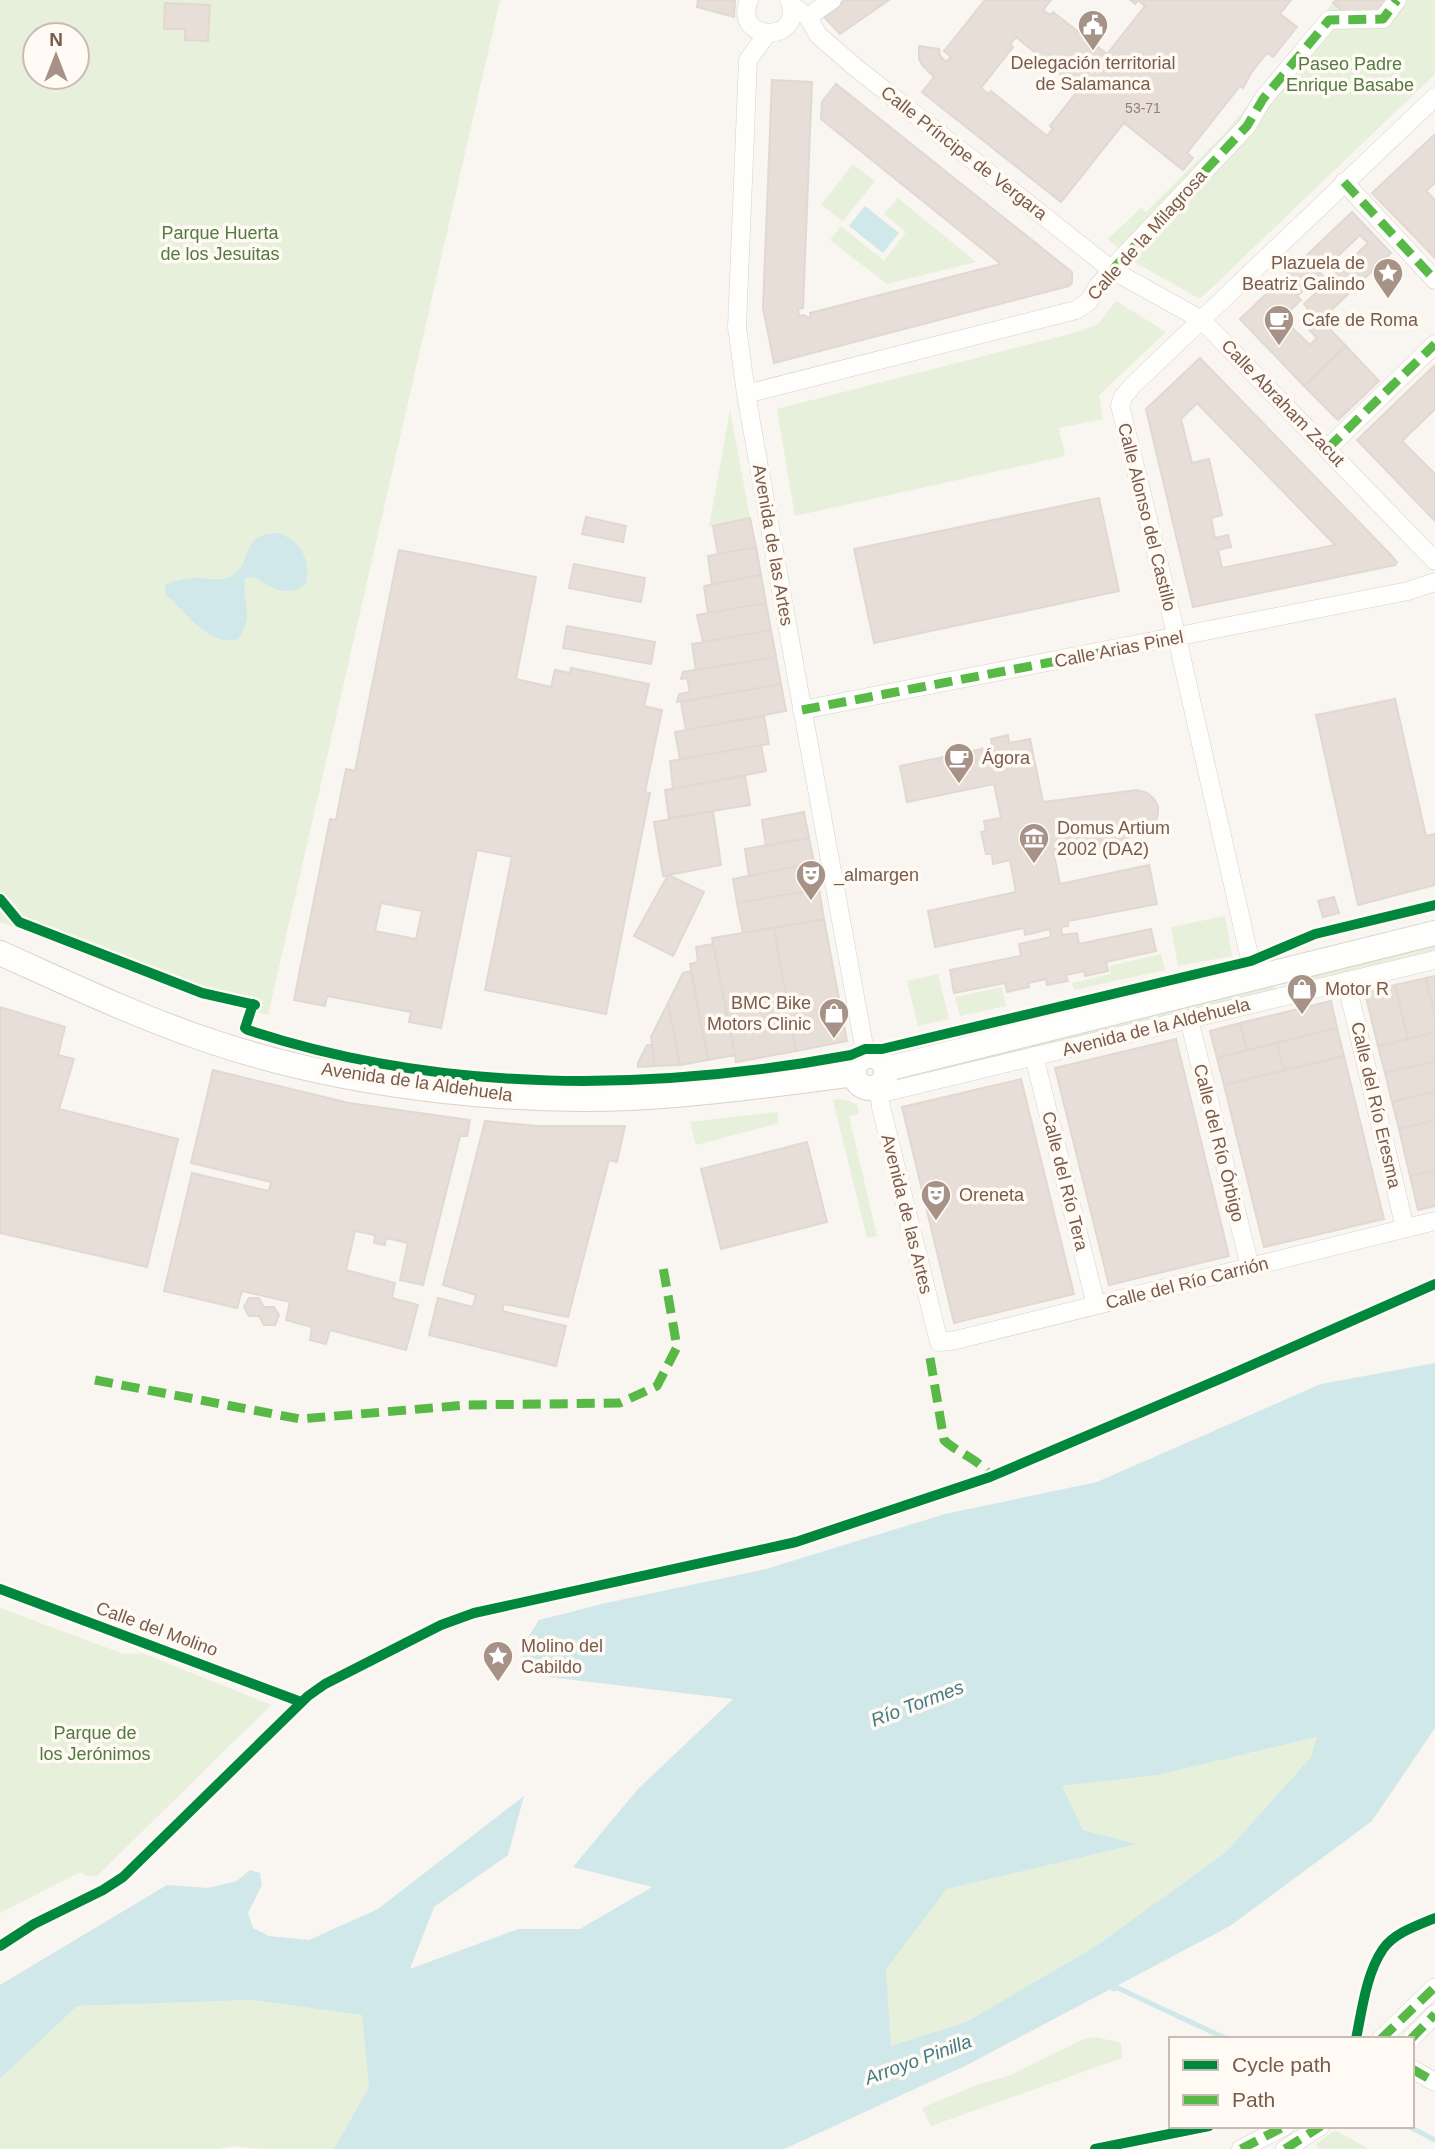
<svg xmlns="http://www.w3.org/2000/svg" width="1435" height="2149" viewBox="0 0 1435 2149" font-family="Helvetica,sans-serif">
	<rect width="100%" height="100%" fill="#f9f5f0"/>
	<path fill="#e7f0db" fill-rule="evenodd" d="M0,0H500L268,1015L201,996L0,922ZM35,35H77V77H35Z
		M1388,0H1435V74L1200,299L1134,262L1108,239L1141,208L1146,212L1225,133L1333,3Z
		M853,164L875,181L843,221L821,205Z
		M898,198L976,262L887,284L830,240L841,226L884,261L906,232L884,214Z
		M1116,301L1166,332L1099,395L1103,419L1059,428L1065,456L795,516L777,409L1081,331L1098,324Z
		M730,410L750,518L709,527Z
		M1225,916L1232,956L1178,966L1171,927Z
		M1435,947V950L1287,986L1286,982Z
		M1161,954L1165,970L1074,990L1072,983L1111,974L1110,966Z
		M938,974L949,1019L918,1026L907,981Z
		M1275,985L1276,989L939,1072L933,1070Z
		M1002,987L1006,1006L960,1016L955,997Z
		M838,1099L850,1101L857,1105L859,1114L849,1116L877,1236L867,1238L833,1100Z
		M777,1112L779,1123L696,1145L690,1122Z
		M0,1608L124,1654L142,1653L271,1705L97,1876H87L80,1872L0,1913Z
		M1318,1737L1311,1757L1225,1853L1093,1948L966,2022L891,2047L886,1969L947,1889L1135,1844L1083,1830L1061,1786L1158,1775Z
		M252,2000L362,2015L369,2087L334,2149H265L233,2146L218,2149H0V2079L77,2006Z
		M1096,2037L1121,2043L1122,2058L931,2126L922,2108L974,2086L1008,2076L1084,2039Z
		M1335,2130L1369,2149H1319L1316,2144Z"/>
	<path fill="#d0e8ea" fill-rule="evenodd" d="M865,206L899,233L883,253L849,226Z
		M277,533C302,541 309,558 307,582C291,599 271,589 255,577L245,578C241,605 256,611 238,639C209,648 186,611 165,594V585C175,580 190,577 202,578C213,579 223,582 233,575C254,562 238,535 277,533Z
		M1435,1363V1728L1372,1821L1230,1926L965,2066L784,2149H334L369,2087L362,2015L252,2000L77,2006L0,2079V1985L167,1885L208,1888L237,1881L250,1870L260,1873L262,1885L248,1913L253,1928L269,1936L309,1940L378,1909L524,1796L508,1855L434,1907L410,1969L518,1929H580L652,1887L573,1867L638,1789L733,1699L540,1676L519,1652L539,1620L606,1603L766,1569L945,1514L1097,1482L1321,1384ZM1317,1737L1311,1757L1225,1853L1093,1948L966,2022L891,2046L886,1969L947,1889L1137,1844L1083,1830L1062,1786L1158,1775Z"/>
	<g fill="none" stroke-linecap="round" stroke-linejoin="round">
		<path stroke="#d0e8ea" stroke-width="5" d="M1113,1989L1118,1988L1227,2039
			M1408,2126L1435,2140"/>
	</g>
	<path fill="#e6ded7" stroke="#e2d8d2" stroke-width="2" fill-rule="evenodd" d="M698,0H735L734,17L697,7Z
		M845,0H889L840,34L824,17Z
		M985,0H1051L1043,10L1050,15L1053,12L1107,54L1145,6L1138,0L1135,4L1130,0H1291L1280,14L1297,27L1273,57L1267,53L1251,73L1243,88L1240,86L1187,153L1193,158L1183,170L1124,123L1061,202L922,92L934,77L922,65L919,59V46L939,49L940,56L946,62L951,57L944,51ZM1016,37L1072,83L1075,79L1082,85L1050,126L1053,129L1047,136L991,91L988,94L981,88L1013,47L1010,44Z
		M1336,0H1388L1380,12L1346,14L1333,3Z
		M165,3L210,5L208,41L185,40V29H164Z
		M772,80L812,82L803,308L798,309L799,316L805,315L808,318L811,317L810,313L1001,264L821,119L822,102L836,84L1072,272V283L1069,286L774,363L763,308Z
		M1435,134V183L1426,191L1435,200V258L1372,193Z
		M1352,212L1391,253L1321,320L1346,346L1304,386L1240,319ZM1360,235L1368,243L1328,281L1320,273ZM1310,284L1317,292L1304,304L1310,311L1300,320L1317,338L1310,345L1282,318L1301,300L1297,296Z
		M1346,346L1379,381L1338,420L1304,386Z
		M1200,358L1389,553L1397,562L1395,565L1193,607L1146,409ZM1197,403L1335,545L1222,568L1218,550L1231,547L1228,535L1215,538L1211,518L1222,515L1209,459L1192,463L1181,419Z
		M1435,365V409L1402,441L1435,474V521L1357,440Z
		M1099,498L1119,591L874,643L854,549Z
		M586,517L626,526L623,542L582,534Z
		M750,518L756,547L718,554L713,526Z
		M756,547L761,575L712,584L708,556Z
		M399,550L536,577L516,679L551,687L555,670L570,673L571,668L649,684L644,706L662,710L645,792L650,793L606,1014L485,990L512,857L477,850L441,1028L409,1022L411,1012L327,996L325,1006L294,1000L330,819L336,820L346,769L355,771ZM381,903L422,911L416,939L375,931Z
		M574,564L645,578L641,602L569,588Z
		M761,575L766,603L708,613L704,586Z
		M766,603L771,630L703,642L697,615Z
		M567,626L655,642L651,664L563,648Z
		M771,630L776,657L696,670L692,644Z
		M776,657L781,684L677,702L679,694L690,692L687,678L681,679L683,672Z
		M781,684L786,711L686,730L681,702Z
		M1395,699L1426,836L1435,834V885L1358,905L1316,715Z
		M764,716L769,744L680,759L675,732Z
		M1008,735L1009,743L1030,739L1043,802L1137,790L1147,793L1153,798L1158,806V813L1155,824L1149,831L1067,858L1064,848L1053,850L1060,884L1149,865L1157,904L1068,921V926L1061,927L1062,935L1077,933L1079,944L1151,929L1156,951L1106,962L1108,971L1085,976L1084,971L1066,975L1068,981L1058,983L1047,985L1046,979L1028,983L1029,987L1007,992L1005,983L954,993L950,970L1021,956L1019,944L1051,937L1050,929L1025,935L1024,928L935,947L928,911L1016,892L1010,860L993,864L992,854H986L981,832L986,831L984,821L1001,818L994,784L907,802L900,766L992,747L991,739Z
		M761,745L766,771L673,789L670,761Z
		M745,776L750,805L669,818L665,790Z
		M713,811L721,865L663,876L654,822Z
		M804,812L809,838L766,846L762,820Z
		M809,838L814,863L749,876L745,849Z
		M814,863L819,889L737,903L733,879Z
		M668,875L704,892L673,956L634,936Z
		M819,889L824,919L743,933L737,903Z
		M1334,897L1339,913L1323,917L1318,901Z
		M824,919L847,1041L796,1051L774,928Z
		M774,928L796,1051L736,1062L712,938Z
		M713,944L735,1055L708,1060L690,964L698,962L696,947Z
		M691,971L708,1060L680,1065L668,1003L683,973Z
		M1435,976V1016L1426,978Z
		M1426,978L1435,1016V1032L1408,1039L1395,985Z
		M1395,985L1408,1039L1378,1046L1365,993Z
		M1331,1001L1337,1028L1247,1050L1240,1023Z
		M668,1003L680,1065L655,1066L651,1037Z
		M0,1007L65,1027L58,1055L74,1059L59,1109L178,1139L147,1267L0,1233Z
		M1240,1023L1247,1050L1217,1058L1210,1031Z
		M1337,1028L1344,1056L1284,1070L1277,1043Z
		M1435,1032V1061L1385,1073L1378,1046Z
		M1176,1039L1229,1256L1109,1285L1055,1068Z
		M1277,1043L1284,1070L1224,1085L1217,1058Z
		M647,1045H652L655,1066L638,1067V1063Z
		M1344,1056L1384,1219L1264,1247L1224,1085Z
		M1435,1061V1091L1392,1102L1385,1073Z
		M213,1070L349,1103L470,1120L467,1136H460L423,1285L400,1280L408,1243L386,1238L385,1245L374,1243L375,1235L355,1231L346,1270L395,1283L392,1298L418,1305L406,1350L330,1330L326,1344L310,1340L312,1327L286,1320L290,1302L242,1291L237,1308L164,1291L192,1173L269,1191L271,1182L191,1163Z
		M1021,1079L1074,1294L954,1323L902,1107Z
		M1435,1091V1120L1399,1129L1392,1102Z
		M1435,1120V1170L1410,1176L1399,1129Z
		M485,1121L537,1126H625L617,1162L609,1160L568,1317L504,1304L502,1311L566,1326L556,1366L429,1335L438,1298L473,1307L476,1295L443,1285Z
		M807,1142L827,1222L721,1249L701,1169Z
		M1435,1170V1206L1418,1210L1410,1176Z
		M249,1298H259L264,1307H274L279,1315L275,1325H264L259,1316H249L244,1307Z"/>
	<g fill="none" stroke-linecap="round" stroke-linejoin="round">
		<g stroke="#d7d1cb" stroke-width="19">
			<path id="street" d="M749,0C731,43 807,44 789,0
				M791,5L808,17L818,35L855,67L1112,270L1202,320L1435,561
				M808,17L832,0
				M767,34L748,60L737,327L746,394L796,674L866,1057
				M1344,182L1435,280
				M746,394L1076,310L1089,301L1098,286L1120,260L1247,126L1263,99L1329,20L1383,19L1397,0
				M1327,449L1435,344
				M802,710L1408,591L1435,582
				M1254,977L1177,638L1120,405L1123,397L1132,386L1435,97
				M1346,981L1405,1228
				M1189,1019L1250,1267
				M1034,1056L1096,1305
				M878,1086L881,1107L939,1342L956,1340L1435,1221
				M878,1094L1435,960
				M1381,2039L1435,1987
				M1411,2039L1435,2014
				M1412,2069L1435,2082
				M1241,2149L1285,2126
				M1285,2149L1321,2126"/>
		</g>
		<g stroke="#d9d2cb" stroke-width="26">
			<path id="secondary" d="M0,953C69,984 138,1017 210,1041C348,1088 530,1108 675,1095C735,1090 795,1082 854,1074
				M854 1072a16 16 0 1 1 32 0a16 16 0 1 1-32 0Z
				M886,1069L1435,933"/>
		</g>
		<use href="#street" stroke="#fefefd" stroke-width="18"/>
		<use href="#secondary" stroke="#fefefd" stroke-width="24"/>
		<path stroke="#58b947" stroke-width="9" stroke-dasharray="18 9" stroke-linecap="butt" d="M1344,182L1435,280
			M1112,270L1247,126L1263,99L1329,20L1383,19L1397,0
			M1327,449L1435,344
			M802,710L1177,638
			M930,1358L944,1440C957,1453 982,1460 990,1477
			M95,1380L300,1419L467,1405L620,1403L657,1386L677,1347L663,1267
			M1381,2039L1435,1987
			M1411,2039L1435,2014
			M1412,2069L1435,2082
			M1241,2149L1285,2126
			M1285,2149L1321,2126"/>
		<g stroke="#fffaf3" stroke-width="15">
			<path id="cycleway" d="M0,899L19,922L202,993L255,1005
				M253,1004L245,1028L248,1030C442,1094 652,1092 851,1055L865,1049H882L1251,961L1315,934L1435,905
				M0,1589L301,1702
				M0,1946L34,1924L103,1890L123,1877L308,1696L325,1684L441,1625L474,1613L796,1542L990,1477L1227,1376L1435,1284
				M1356,2039C1362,2010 1366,1974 1383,1949C1394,1933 1418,1925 1435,1918
				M1095,2149L1209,2126"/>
		</g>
		<use href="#cycleway" stroke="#00873e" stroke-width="10"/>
	</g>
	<defs>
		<g id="civic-pin" transform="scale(1.575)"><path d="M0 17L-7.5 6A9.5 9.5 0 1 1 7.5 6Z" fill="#a69286" stroke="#fffaf3"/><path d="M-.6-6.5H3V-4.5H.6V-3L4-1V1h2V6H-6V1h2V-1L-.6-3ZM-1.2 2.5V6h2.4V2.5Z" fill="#fff"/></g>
		<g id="sight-pin" transform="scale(1.575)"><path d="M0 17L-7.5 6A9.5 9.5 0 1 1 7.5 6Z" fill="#a69286" stroke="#fffaf3"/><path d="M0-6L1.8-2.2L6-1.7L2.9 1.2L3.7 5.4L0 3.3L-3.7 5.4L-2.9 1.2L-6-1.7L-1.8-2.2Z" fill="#fff"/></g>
		<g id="cafe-pin" transform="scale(1.575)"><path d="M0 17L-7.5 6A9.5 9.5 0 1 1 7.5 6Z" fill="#a69286" stroke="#fffaf3"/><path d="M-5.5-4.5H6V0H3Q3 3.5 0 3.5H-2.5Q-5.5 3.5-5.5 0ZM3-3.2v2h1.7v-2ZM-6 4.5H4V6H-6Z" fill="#fff"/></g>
		<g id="museum-pin" transform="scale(1.575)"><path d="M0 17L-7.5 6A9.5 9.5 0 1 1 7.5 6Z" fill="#a69286" stroke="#fffaf3"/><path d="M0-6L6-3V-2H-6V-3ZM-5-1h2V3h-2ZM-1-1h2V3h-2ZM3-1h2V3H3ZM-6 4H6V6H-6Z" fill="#fff"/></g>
		<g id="theatre-pin" transform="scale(1.575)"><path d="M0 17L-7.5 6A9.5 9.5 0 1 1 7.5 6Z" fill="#a69286" stroke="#fffaf3"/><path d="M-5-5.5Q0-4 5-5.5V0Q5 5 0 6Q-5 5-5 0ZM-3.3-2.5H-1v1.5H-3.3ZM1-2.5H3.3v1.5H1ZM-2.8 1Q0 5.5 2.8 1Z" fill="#fff"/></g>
		<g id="shop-pin" transform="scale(1.575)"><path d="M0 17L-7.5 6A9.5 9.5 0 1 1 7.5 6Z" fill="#a69286" stroke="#fffaf3"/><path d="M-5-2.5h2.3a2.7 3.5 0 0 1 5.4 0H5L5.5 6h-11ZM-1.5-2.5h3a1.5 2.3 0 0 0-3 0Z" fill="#fff"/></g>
	</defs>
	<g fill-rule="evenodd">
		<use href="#civic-pin" x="1093" y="25"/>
		<use href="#sight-pin" x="1388" y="273"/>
		<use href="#cafe-pin" x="1279" y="320"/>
		<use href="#cafe-pin" x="959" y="758"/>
		<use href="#museum-pin" x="1034" y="838"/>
		<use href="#theatre-pin" x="811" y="875"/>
		<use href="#shop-pin" x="1302" y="989"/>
		<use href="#shop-pin" x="834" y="1013"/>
		<use href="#theatre-pin" x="936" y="1195"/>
		<use href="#sight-pin" x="498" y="1656"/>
	</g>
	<g text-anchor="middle" stroke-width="7" stroke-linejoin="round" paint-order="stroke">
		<g font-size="14" fill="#977e72">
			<text x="1143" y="113">53-71</text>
		</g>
		<g font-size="18" fill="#7a5c4d" stroke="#fffaf3" text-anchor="start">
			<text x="1093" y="69" text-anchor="middle">Delegación territorial<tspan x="1093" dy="21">de Salamanca</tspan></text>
			<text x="1365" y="269" text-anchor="end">Plazuela de<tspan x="1365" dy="21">Beatriz Galindo</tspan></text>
			<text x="1302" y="326">Cafe de Roma</text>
			<text x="982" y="764">Ágora</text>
			<text x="1057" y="834">Domus Artium<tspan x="1057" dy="21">2002 (DA2)</tspan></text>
			<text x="834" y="881">_almargen</text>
			<text x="1325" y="995">Motor R</text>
			<text x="811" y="1009" text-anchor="end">BMC Bike<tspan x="811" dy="21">Motors Clinic</tspan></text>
			<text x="959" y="1201">Oreneta</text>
			<text x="521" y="1652">Molino del<tspan x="521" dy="21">Cabildo</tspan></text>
		</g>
		<g font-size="18" fill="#537a41" stroke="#fffaf3">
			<text x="1350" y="70">Paseo Padre<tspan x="1350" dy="21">Enrique Basabe</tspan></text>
			<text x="220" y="239">Parque Huerta<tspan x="220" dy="21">de los Jesuitas</tspan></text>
			<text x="95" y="1739">Parque de<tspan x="95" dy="21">los Jerónimos</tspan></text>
		</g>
		<g font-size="18" fill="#7a5c4d" stroke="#fffaf3">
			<text transform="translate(964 153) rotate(38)" y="6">Calle Príncipe de Vergara</text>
			<text transform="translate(1147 235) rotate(-48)" y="6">Calle de la Milagrosa</text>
			<text transform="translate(1283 403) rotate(46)" y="6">Calle Abraham Zacut</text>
			<text transform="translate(1147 517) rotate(76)" y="6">Calle Alonso del Castillo</text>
			<text transform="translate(773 545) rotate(80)" y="6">Avenida de las Artes</text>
			<text transform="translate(1119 649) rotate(-11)" y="6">Calle Arias Pinel</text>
			<text transform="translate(1156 1027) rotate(-14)" y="6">Avenida de la Aldehuela</text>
			<text transform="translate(417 1082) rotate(8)" y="6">Avenida de la Aldehuela</text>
			<text transform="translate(1376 1105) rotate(77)" y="6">Calle del Río Eresma</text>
			<text transform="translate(1219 1143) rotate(76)" y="6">Calle del Río Órbigo</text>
			<text transform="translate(1065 1181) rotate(76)" y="6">Calle del Río Tera</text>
			<text transform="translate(907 1214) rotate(76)" y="6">Avenida de las Artes</text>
			<text transform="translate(1187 1283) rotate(-14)" y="6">Calle del Río Carrión</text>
			<text transform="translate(157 1629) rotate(20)" y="6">Calle del Molino</text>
		</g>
		<g font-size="19" font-style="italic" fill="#437c86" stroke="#fffaf3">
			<text transform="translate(917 1703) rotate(-21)" y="7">Río Tormes</text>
			<text transform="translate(918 2059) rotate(-20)" y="7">Arroyo Pinilla</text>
		</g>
	</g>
	<rect x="1169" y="2037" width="245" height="91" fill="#fffaf3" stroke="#cabbb1" stroke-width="2"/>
	<rect x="1183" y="2060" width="35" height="10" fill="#00873e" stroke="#cabbb1" stroke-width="2"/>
	<text x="1232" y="2072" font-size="21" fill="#7a5c4d">Cycle path</text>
	<rect x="1183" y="2095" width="35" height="10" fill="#58b947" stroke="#cabbb1" stroke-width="2"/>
	<text x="1232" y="2107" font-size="21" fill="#7a5c4d">Path</text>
	<g transform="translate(56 56)"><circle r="33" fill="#fffaf3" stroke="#cabbb1" stroke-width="2"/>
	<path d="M0-5L12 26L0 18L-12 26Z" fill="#a69286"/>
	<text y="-10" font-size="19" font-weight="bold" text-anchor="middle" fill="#7a5c4d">N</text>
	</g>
</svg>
